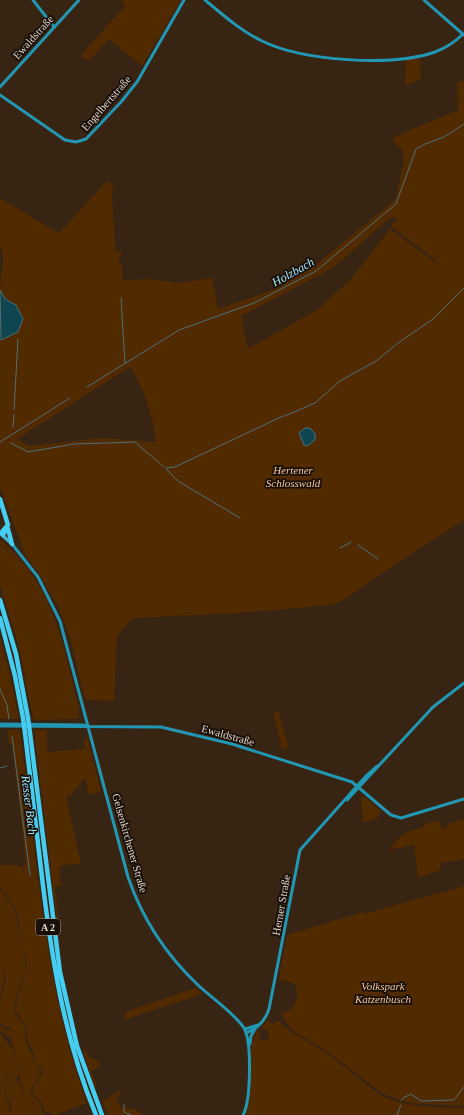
<svg xmlns="http://www.w3.org/2000/svg" width="464" height="1115" viewBox="0 0 464 1115" font-family="'Times New Roman',serif">
	<rect width="100%" height="100%" fill="#372413"/>
	<path fill="#522a00" fill-rule="evenodd" d="M121,0H181L142,66L109,39L89,61L80,56L125,6Z
		M406,59H420L421,79L405,86Z
		M464,81V520L396,564L342,601L331,605L239,613L133,618L117,636L114,701L85,700L71,641L59,608L38,572L26,557L0,487V340L13,336L23,319C21,314 19,308 15,305C10,300 2,298 0,290C0,275 7,259 0,246V198L59,233L107,181L115,187L112,189L113,221H114L115,251H121V256H119L120,264H122L123,280L148,279L179,283L212,278L218,309L281,287L290,279L313,267L395,200L404,161L402,150L392,139L396,136L458,110L457,82ZM391,217L398,218L391,226L439,263L438,264L390,229L351,279L317,310L248,349L241,316L333,268ZM130,367C145,389 152,416 156,442L102,438L29,446L17,439Z
		M0,539C55,587 62,640 79,708V718L77,719L34,720L33,718L18,643L0,586Z
		M0,635L11,679L19,719H0Z
		M279,712L289,749L288,748L282,749L273,713Z
		M8,730H20C37,855 43,983 87,1103L55,1115L45,1112L42,1103L33,1094L32,1090L43,1073L35,1064L33,1051L27,1038L26,1025L15,1011L20,987L27,971L26,955L19,933V921L15,909L10,899L0,887V865H17L22,868L26,863L12,743L9,745Z
		M34,730H47V752L85,749L84,740L87,736L101,792L89,795L85,778L71,795L66,796L81,864L63,865L59,869L61,886L55,887L60,931L59,939Z
		M361,797H366L381,812L376,819L363,823Z
		M464,819V859L441,863L440,870L418,878L414,845L389,850L400,837L405,833L425,826V824L439,820L442,828L444,829L448,827L447,824Z
		M464,886V1106L409,1103L383,1094L328,1052L295,1032L290,1028L281,1014C295,1009 301,999 295,984L279,979L287,935L363,912L364,914Z
		M0,890L9,899L16,915L19,935L25,953L26,973L19,985L14,1010L17,1017L25,1026V1038L35,1064L41,1075L31,1089V1094L40,1103L44,1115H41C37,1106 28,1103 24,1094L11,1038L0,1031V1024L5,1030L14,1031L0,1023V999L6,977L4,970V980L0,996Z
		M195,988L202,994L124,1020L125,1012Z
		M268,1020L272,1025L278,1020L284,1027L328,1054L380,1095C406,1108 435,1107 464,1108V1115H245C258,1090 242,1048 259,1029L260,1041L269,1040L268,1031L262,1027Z
		M0,1033L13,1050L19,1074L12,1087L9,1102C2,1092 10,1080 6,1069L0,1088Z
		M82,1047L91,1058L97,1060L96,1062H98L100,1066L91,1071L97,1087L94,1086Z
		M5,1073L7,1075L5,1092L10,1112H11C11,1101 8,1086 19,1079L18,1084L20,1082C23,1101 33,1101 40,1115H0V1091Z
		M121,1090L116,1104L133,1110V1108L144,1115H108L102,1101Z"/>
	<path fill="#104552" stroke="#4f7076" d="M0,290L5,299L16,305L23,319L18,332L1,340Z
		M305,428H310L315,434V440L307,446L304,445L299,433Z"/>
	<g fill="none" stroke-linecap="round" stroke-linejoin="round">
		<path stroke="#4f7076" stroke-width="1" d="M121,298L125,363
			M87,387L179,330L254,303L316,271L396,204L416,149L425,144L444,137L464,124
			M14,410L18,339
			M285,416L315,403L340,381L376,361L398,343L433,319L464,288
			M13,427L14,415
			M0,442L70,398
			M11,443L28,452L74,444L135,442L164,467
			M166,468L175,467L283,416
			M166,469L178,481L240,518
			M358,545L378,559
			M340,548L351,542
			M0,689L7,705L9,719
			M12,736L30,875
			M0,768L7,766
			M401,1101L403,1098L411,1094L421,1101L454,1100L464,1087
			M124,1104V1112L131,1115
			M397,1115L401,1105"/>
		<path stroke="#2197b4" stroke-width="3" d="M33,0L54,27
			M205,0C223,15 241,31 262,41C303,61 392,67 435,52C446,48 455,42 463,34
			M424,0L464,35
			M0,87L79,0
			M0,95L65,140L76,142L86,139L121,102L137,82L184,0
			M12,544L38,577L60,621L128,877C143,921 166,955 199,986C212,998 234,1013 244,1028C252,1042 251,1101 243,1115
			M0,724L83,725L87,726
			M0,726L161,727L232,744L352,782L391,815L401,818L464,799
			M347,800L433,707L464,683
			M245,1029L258,1025
			M246,1033C257,1029 265,1021 269,1009L300,850L366,776L377,766
			M250,1044L251,1036L255,1029"/>
		<path stroke="#46b3d0" stroke-width="3.5" d="M2,535L12,544"/>
		<path stroke="#45cef2" stroke-width="4.5" d="M0,499L8,525L3,535
			M8,529L12,544
			M1,533L7,526
			M0,600L16,654L28,718
			M0,618L15,676L23,718
			M25,733C30,779 36,824 41,869C51,954 63,1036 96,1115
			M30,733L60,972L77,1046L102,1115"/>
		<path stroke="#45cef2" stroke-width="4.5" d="M23,718L25,733
			M28,718L30,733"/>
	</g>
	<g text-anchor="middle" stroke-width="3.5" stroke-linejoin="round" paint-order="stroke">
		<rect fill="#180f08" stroke="#a5988f" stroke-width="1" x="36" y="919" width="24" height="16" rx="3"/>
		<g font-size="10" font-weight="bold" fill="#e1d3c9">
			<text x="48" y="931">A 2</text>
		</g>
		<g font-size="11" fill="#e1d3c9" stroke="#180f08">
			<text transform="translate(33 37) rotate(-48)" y="4">Ewaldstraße</text>
			<text transform="translate(106 103) rotate(-49)" y="4">Engelbertstraße</text>
			<text transform="translate(228 735) rotate(15)" y="4">Ewaldstraße</text>
			<text transform="translate(130 843) rotate(74)" y="4">Gelsenkirchener Straße</text>
			<text transform="translate(281 905) rotate(-80)" y="4">Herner Straße</text>
		</g>
		<g font-size="11" font-style="italic" fill="#f6c69f" stroke="#180f08">
			<text x="293" y="474">Hertener<tspan x="293" dy="13">Schlosswald</tspan></text>
			<text x="383" y="990">Volkspark<tspan x="383" dy="13">Katzenbusch</tspan></text>
		</g>
		<g font-size="12" font-style="italic" fill="#a2e8fd" stroke="#180f08">
			<text transform="translate(293 272) rotate(-29)" y="4">Holzbach</text>
			<text transform="translate(29 805) rotate(83)" y="4">Resser Bach</text>
		</g>
	</g>
</svg>
